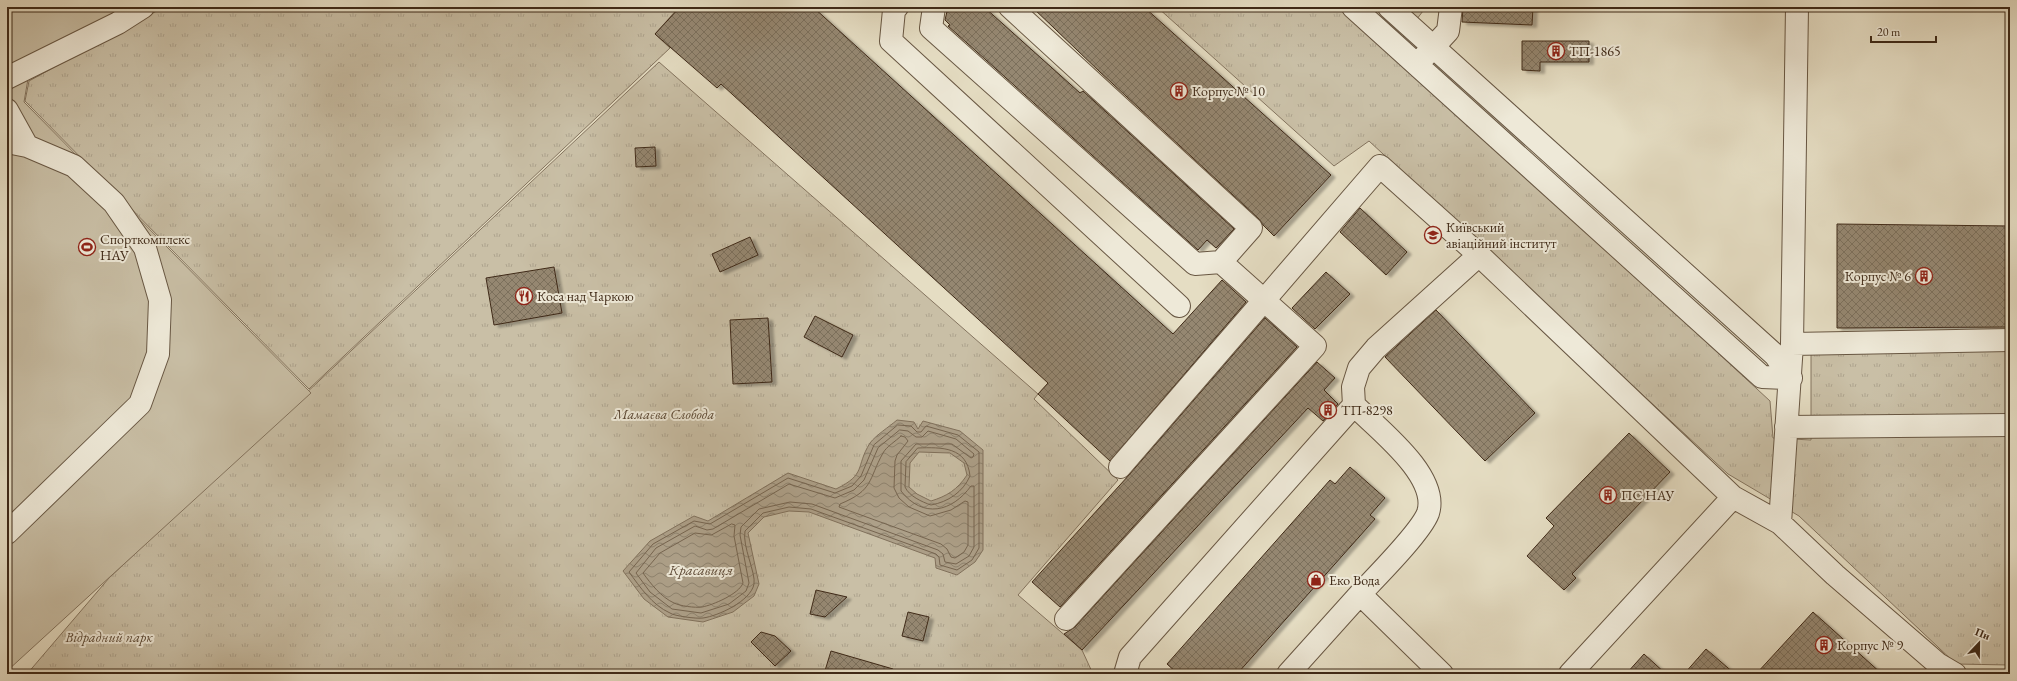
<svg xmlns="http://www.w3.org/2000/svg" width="2017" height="681" viewBox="0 0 2017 681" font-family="'EB Garamond',serif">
	<defs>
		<pattern id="grass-tufts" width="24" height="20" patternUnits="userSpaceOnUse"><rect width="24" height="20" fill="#c9bfa6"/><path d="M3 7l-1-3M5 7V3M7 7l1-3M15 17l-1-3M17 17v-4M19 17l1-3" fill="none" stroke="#aea48e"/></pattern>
		<pattern id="water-waves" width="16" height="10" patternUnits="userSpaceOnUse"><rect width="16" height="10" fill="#ada089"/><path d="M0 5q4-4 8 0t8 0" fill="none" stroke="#8e836f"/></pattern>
		<pattern id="building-cross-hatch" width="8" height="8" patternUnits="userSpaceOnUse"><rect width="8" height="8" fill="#958771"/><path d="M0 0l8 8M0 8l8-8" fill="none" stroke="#7b6f5c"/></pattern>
		<filter id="shadow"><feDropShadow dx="4.5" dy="2.5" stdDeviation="1" flood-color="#0004"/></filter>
	</defs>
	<rect width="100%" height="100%" fill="#e5ddc3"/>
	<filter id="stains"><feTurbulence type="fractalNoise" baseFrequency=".005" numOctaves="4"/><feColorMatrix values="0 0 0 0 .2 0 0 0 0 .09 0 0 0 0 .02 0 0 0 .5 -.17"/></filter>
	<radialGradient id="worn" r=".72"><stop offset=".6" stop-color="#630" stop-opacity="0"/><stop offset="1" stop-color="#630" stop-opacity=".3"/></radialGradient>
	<path fill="url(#grass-tufts)" stroke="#84745f" d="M164,7H679L655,34L670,48L309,389L25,101L29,81Z
		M1157,7H1426L1392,52L1770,401L1773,438L1811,440V351L2010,347V665L1956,664L1799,516L1728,474L1369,141L1334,166Z
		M659,62L1038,394L1034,399L1118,480L1018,595L1082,650L1093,674H27L109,578Z"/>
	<path fill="#c9bfa6" stroke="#84745f" d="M7,7H159L28,79L24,102L311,393L7,671Z"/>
	<path fill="url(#water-waves)" stroke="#81715c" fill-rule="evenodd" d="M897,420L914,422L918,429L923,421L960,431L983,450V550L975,562L957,575L936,568L935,558L809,512L789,511L764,517L748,533L759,584L754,596L733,612L703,622L668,617L644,599L623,571L650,541L694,516L708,521L788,473L836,489C867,474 855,467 870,443C876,435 889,427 897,420ZM919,452L950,453L964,463L967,475C957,490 947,496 931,501L917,494L909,487L910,463Z"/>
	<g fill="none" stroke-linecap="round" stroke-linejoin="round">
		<path stroke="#766550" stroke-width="1" d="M898,425L911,426L917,432H921L926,426L958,435L979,452V548L972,560L957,570L940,565L939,557L936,554L811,509L789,507L763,513L745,531C742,546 756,573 754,584C751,601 718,616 703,618C697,619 674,616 670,613C652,605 640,587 629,572L653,544L694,521L710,524L788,478L835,493L852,486L861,476L874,445Z
			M900,430L908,431L916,437H922L928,431L956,439L974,454L973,457L971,458L952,444H916L901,461V491C923,519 952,512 971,486H974V547L969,556L956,564L945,562L943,554L938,550L812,504L790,502L759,509L741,527L740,535L749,583L746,591L729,604L701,613L672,609L650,592L636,573L656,548L695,526L707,530L713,529L789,484L835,498L854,490L864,480L878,448Z
			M901,436L905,437L908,441L897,455L895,461L894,488L899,498L909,507L930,516L951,510L965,501L968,502V545L964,552L955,558L951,557L947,549L941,544L839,507L840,504C874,490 868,480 883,453C886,447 896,441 901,436Z
			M918,448C942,447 967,447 970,476C963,492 948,502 931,505C922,502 909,496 905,487L906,462Z
			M732,524L735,525L734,536L743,583C739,594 713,605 702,607C695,608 680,606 674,603C661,597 651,584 643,573L660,553L695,533L711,535Z"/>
	</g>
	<path fill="url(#building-cross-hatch)" stroke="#3f2a18" filter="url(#shadow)" d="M680,7H813L1173,334L1222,280L1246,302L1110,461L1038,394L1048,383L721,84L717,88L655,34Z
		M948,7H984L1080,93L1083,91L1234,229L1216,248L1207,240L1198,250L948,26L950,25L945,20Z
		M1032,7H1144L1331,175L1274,236L1263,225L1259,219L1100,72Z
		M1463,7H1533L1532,25L1462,22Z
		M1522,41H1589V62H1540V71L1522,70Z
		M655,147L656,166L636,167L635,148Z
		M1360,208L1407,252L1386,275L1340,232Z
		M1837,224L2010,226V327L1837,328Z
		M750,237L758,255L720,272L712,254Z
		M554,267L562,313L494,325L486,278Z
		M1326,272L1350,294L1315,329L1292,308Z
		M1436,310L1535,413L1485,461L1385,357Z
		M815,316L853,335L842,357L804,337Z
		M768,318L772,382L733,384L730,320Z
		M1265,318L1297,347L1060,607L1032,582L1129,475Z
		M1317,362L1335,378L1324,390L1338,404L1323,421L1308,408L1082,650L1064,634L1075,627Z
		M1629,433L1670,472L1572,574L1576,578L1564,590L1527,556L1554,526L1546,518Z
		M1350,467L1385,498L1370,515L1375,519L1237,674H1178L1167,664L1330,480L1335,484Z
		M816,590L847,597L825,617L810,614Z
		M908,612L929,617L923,641L902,636Z
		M1813,612L1882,674H1756Z
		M761,632L775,636L791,651L775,666L751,642Z
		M1706,649L1735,674H1684Z
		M831,651L893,669V674H824Z
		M1644,654L1666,674H1626Z"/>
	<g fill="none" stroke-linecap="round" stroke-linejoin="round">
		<g stroke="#685743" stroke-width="24">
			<path id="minor" d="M897,7L894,10L891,41L1179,306
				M934,7L931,28L1195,264L1221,262L1251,228L1010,7
				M1353,7L1762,377L1791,378
				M1389,7L1775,355L1791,378
				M1797,7L1792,344L1780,523L1835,575L1938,664L1955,674
				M1423,58L1448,31L1451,7
				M7,78L118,23L143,7
				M7,110L27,146
				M7,142L27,146L74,166L114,203L145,248L160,300L158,354L140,404L7,533
				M1792,344L2010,340
				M1354,405L1353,387L1359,368L1376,348L1479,255
				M1786,427L2010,425
				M1120,467L1380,166L1479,255L1733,497L1780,523
				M1066,619L1315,346L1221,262
				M1125,674L1130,657L1354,405C1378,429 1440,476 1428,513C1421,532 1376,577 1360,594
				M1288,674L1360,594L1442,674
				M1570,674L1733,497"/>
		</g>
		<use href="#minor" stroke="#eee9d8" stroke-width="22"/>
	</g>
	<defs>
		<g id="building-ring" transform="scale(0.9)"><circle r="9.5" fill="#eee9d8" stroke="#8f2418" stroke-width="1.5"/><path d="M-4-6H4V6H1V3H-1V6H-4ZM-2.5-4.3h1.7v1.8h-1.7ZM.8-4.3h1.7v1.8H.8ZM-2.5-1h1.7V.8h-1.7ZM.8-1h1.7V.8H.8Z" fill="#8f2418"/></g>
		<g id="university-ring" transform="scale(0.9)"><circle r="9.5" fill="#eee9d8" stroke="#8f2418" stroke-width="1.5"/><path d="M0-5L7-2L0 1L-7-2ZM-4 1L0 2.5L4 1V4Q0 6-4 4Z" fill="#8f2418"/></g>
		<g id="stadium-ring" transform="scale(0.9)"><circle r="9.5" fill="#eee9d8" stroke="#8f2418" stroke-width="1.5"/><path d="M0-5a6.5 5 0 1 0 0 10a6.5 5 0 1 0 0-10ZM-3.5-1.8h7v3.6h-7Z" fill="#8f2418"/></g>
		<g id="restaurant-ring" transform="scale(0.9)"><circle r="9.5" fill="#eee9d8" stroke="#8f2418" stroke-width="1.5"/><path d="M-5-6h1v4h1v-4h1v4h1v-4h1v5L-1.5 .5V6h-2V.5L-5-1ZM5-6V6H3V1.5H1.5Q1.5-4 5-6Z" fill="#8f2418"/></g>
		<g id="shop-ring" transform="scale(0.9)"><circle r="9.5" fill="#eee9d8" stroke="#8f2418" stroke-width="1.5"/><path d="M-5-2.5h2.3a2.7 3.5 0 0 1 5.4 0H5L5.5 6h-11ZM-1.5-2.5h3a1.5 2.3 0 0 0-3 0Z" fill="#8f2418"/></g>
	</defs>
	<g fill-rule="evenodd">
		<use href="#building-ring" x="1556" y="51"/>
		<use href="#building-ring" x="1179" y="91"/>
		<use href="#university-ring" x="1433" y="235"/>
		<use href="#stadium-ring" x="87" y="247"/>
		<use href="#building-ring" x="1924" y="276"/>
		<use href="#restaurant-ring" x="524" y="296"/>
		<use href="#building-ring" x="1328" y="410"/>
		<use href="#building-ring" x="1608" y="495"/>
		<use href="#shop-ring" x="1316" y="580"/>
		<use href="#building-ring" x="1824" y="645"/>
	</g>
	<g text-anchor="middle" stroke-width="4" stroke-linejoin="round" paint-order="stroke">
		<g font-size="14" fill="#3f2a18" stroke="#eee9d8" text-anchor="start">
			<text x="1569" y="56">ТП-1865</text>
			<text x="1192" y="96">Корпус № 10</text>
			<text x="1446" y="232">Київський<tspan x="1446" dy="16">авіаційний інститут</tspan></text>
			<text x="100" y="244">Спорткомплекс<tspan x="100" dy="16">НАУ</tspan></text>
			<text x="1911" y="281" text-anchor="end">Корпус № 6</text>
			<text x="537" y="301">Коса над Чаркою</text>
			<text x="1341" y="415">ТП-8298</text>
			<text x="1621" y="500">ПС НАУ</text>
			<text x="1329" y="585">Еко Вода</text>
			<text x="1837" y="650">Корпус № 9</text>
		</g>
		<g font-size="14" font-style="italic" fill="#5b4834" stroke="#eee9d8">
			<text x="664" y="419">Мамаєва Слобода</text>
			<text x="109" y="642">Відрадний парк</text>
		</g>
		<g font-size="15" font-style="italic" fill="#604d3a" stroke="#eee9d8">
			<text x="701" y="575">Красавиця</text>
		</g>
	</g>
	<rect width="2017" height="681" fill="none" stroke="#e5ddc3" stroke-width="24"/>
	<rect x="8" y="8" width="2001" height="665" fill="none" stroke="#3f2a18" stroke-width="2"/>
	<rect x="12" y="12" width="1993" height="657" fill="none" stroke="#3f2a18"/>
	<g transform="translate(1979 643) rotate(22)" stroke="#eee9d8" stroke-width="3" paint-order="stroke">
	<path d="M0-3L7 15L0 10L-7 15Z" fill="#3f2a18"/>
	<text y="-6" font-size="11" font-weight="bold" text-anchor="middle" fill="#3f2a18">Пн</text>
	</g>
	<path d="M1871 36v6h65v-6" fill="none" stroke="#3f2a18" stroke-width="2"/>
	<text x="1877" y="36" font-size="12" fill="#3f2a18" stroke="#eee9d8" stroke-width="3" paint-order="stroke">20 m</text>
	<rect width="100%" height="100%" filter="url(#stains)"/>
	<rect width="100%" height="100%" fill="url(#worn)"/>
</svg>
